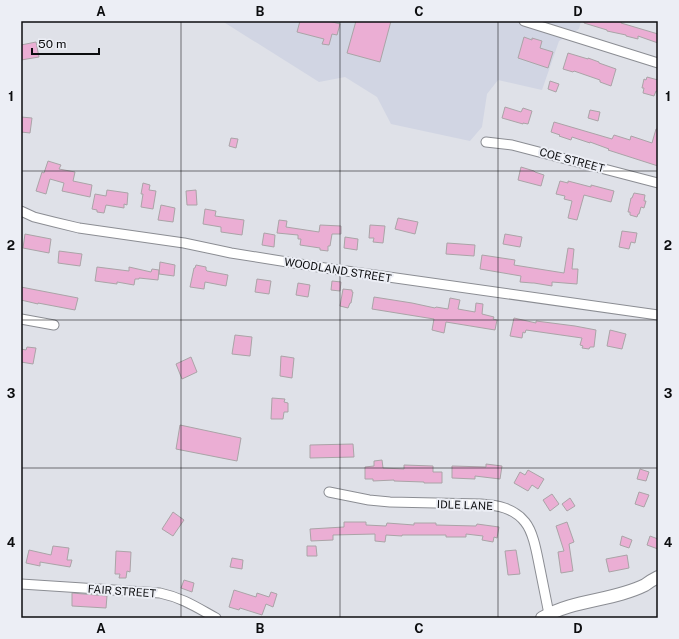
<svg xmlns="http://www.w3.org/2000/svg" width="679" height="639" viewBox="0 0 679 639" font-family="'Public Sans',sans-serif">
	<rect width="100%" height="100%" fill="#dfe1e8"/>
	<path fill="#d1d5e3" d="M222,21H581L579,29L559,41L542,90L498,80L487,94L482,127L470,141L391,124L377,97L345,77L319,82Z"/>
	<path fill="#ebaed4" stroke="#aaa4a7" d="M300,21H329L340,24L337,35L332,34L329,45L322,44L324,39L297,32Z
		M356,21H391L380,62L347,53Z
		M584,21H622L621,23L658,34V43L638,36V39L626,36V35L607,31V30L584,23Z
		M524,37L532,40V38L542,41L540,48L553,52L548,68L518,58Z
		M36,42L39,57L21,60V45Z
		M568,53L588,59V58L599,62V63L616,69L611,86L600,82V80L574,71L573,72L563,69Z
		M647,77L658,80V92L656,91L654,96L643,93L644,88H642L644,79L646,80Z
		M550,81L559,84L556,92L548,89Z
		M505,107L521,112L523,108L532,111L528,124L523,123V124L502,118Z
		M590,110L600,112L598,121L588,118Z
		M21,117L32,118L30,133L21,132Z
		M554,122L612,139L614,135L630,140L631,136L652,143L656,129H658V166L608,150L609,149L590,142V143L572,137L571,140L559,136L560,135L551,132Z
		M231,138L238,139L236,148L229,146Z
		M48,161L61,165L59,169L75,172L73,181L92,185L90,197L62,191L64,183L50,179L46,194L36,191L42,172L44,173Z
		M521,167L534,171L535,172L544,175L541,186L518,180Z
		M560,181L568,183V181L591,187V185L614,191L611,202L584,195L577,220L568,218L572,201L564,199L565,196L556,194Z
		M143,183L150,185L149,190L156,191L153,209L141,207L143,194H141Z
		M107,190L128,193L127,205L124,204V208L106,205L104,213L97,212V210L92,209L95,194L106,196Z
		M196,190L197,205H187L186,191Z
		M634,193L645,195L644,201H646L644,208L641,207L639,214H638L637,217L630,215V212H628L631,198H632Z
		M161,205L175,208L173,222L158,220Z
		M205,209L216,211L215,216L244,220L242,235L221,232V227L203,224Z
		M398,218L418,222L415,234L395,229Z
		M279,220L287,221L286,227L319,232L320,225L341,226V234H332L330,246H328V251L320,250V248L300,245L301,239H298V235L277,233Z
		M370,225L385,226L383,243L373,242L374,238H369Z
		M622,231L637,233L635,243L631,242L629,249L619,247Z
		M264,233L275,235L274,247L262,245Z
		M25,234L51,239L49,253L23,248Z
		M505,234L522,237L520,247L503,244Z
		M345,237L358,239L357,250L344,248Z
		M447,243L475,245L474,256L446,254Z
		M568,248L574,249L572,269H578L577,284L552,282V286L534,283H532L520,282L521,276L480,269L482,255L515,260L514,265L564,273Z
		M59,251L82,254L80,266L58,263Z
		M160,262L175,265L174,276L159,274Z
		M196,265L206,267V270L207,271L228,275L226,286L205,282L204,289L190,287L194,268H195Z
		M97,267L129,271V267L151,272L152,269L159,270L158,280L139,278V279H135L134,285L117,282V284L95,281Z
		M257,279L271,281L269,294L255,292Z
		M332,281L341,282L340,291L331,290Z
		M298,283L310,285L308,297L296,295Z
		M21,287L78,298L75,310L38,303V304L21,300Z
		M343,289L352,290V292H353L351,303H350L348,308L340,306Z
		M374,297L412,303L435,308L436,307L448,309L450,298L460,300L458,309L475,312L476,303L483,304L482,314L494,317L493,319L497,320L495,330L446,322L444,333L432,330L434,319L372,309Z
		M514,318L536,323V321L575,326L596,330L594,347H590L589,349L582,348L583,346L580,345L582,338L526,330L525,333L523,332L522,338L510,336Z
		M610,330L626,334L622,349L607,346Z
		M235,335L252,337L250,356L232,354Z
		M27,347L36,348L33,364L21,362V349L26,350Z
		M281,356L294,358L292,378L280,376Z
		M191,357L197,372L182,379L176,364Z
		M272,398L285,399L284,402L288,403V412H284L283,419H271Z
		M180,425L241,438L237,461L176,449Z
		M353,444L354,457L310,458V445Z
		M382,460L383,468L404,469V465L433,466V472H442V483H424V482L394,481V480L373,481V479H365V467L374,466V461Z
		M486,464L502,466L500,479L475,476V479L452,478V466L486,467Z
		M640,469L649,472L646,481L637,479Z
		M528,470L544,479L538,489L532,485L528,491L514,483L520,472L525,475Z
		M639,492L649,495L644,507L635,504Z
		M552,494L559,504L550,511L543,500Z
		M570,498L575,506L567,511L562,504Z
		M173,512L184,520L173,536L162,529Z
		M344,522H366V525L386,526L387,523L414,525V523H436V525L476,526L477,524L499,527L497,538L494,537L493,542L482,540L483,536L466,534V537H446V535H402V536L386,535L385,542L375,541V534L333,535V540L311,541L310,529L344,527Z
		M567,522L574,542L569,544L573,571L561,573L558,552L564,551L556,526Z
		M622,536L632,540L629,548L620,545Z
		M650,536L658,539V549L647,545Z
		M53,546L69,548L67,560H72L70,567L40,562V566L26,563L29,550L51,555Z
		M307,546H316L317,556H307Z
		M516,550L520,574L508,575L505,551Z
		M116,551L131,552L130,572L127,571L126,578H119L120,574H115Z
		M627,555L629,568L609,572L606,559Z
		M232,558L243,560L242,569L230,567Z
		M184,580L194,583L192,592L181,588Z
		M234,590L256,597L257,593L269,597L271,592L277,594L273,607L266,604L262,615L240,608L239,610L229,607Z
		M72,593L107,596L106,608L72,606Z"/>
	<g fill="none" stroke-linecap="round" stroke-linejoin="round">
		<g stroke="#8b8d93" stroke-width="11">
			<path id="street" d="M524,21L658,63
				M486,142L512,145L658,183
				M21,211L34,217L54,222L79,228L184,243L231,253L325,268L658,315
				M21,319L54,325
				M329,492L369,500L390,502L481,504C497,505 514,508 525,522C534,533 537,555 540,569C543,584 546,599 549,614
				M21,584L160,593C183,598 196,607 216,618"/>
		</g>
		<g stroke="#8b8d93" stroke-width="14">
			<path id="secondary" d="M542,618C574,599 613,601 645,585C649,582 654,579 658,577"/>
		</g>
		<use href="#street" stroke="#fff" stroke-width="9"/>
		<use href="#secondary" stroke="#fff" stroke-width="12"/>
	</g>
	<path fill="none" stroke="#0c0d0f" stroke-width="1" stroke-opacity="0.55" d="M181,21V618M340,21V618M498,21V618M21,171H658M21,320H658M21,468H658"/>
	<g text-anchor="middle" stroke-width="4" stroke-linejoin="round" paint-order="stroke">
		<g font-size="11" fill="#0c0d0f" stroke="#eceef5">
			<text transform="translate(572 160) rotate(15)" y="4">COE STREET</text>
			<text transform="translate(338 270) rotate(9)" y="4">WOODLAND STREET</text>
			<text transform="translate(465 505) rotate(2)" y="4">IDLE LANE</text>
			<text transform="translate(122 591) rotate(4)" y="4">FAIR STREET</text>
		</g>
	</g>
	<rect width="679" height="639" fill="none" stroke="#eceef5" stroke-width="44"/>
	<path d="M32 48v6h67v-6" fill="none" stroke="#0c0d0f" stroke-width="2"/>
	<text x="38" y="48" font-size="12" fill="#0c0d0f" stroke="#eceef5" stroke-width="3" paint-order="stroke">50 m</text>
	<rect x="22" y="22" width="635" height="595" fill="none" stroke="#0c0d0f" stroke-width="1.5"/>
	<g font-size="13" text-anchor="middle" font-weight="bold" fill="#0c0d0f">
		<text x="101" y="16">A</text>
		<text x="260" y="16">B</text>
		<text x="419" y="16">C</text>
		<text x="578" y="16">D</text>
		<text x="11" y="101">1</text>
		<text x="668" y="101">1</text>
		<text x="11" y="250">2</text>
		<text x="668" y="250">2</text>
		<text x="11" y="398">3</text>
		<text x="668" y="398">3</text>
		<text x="11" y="547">4</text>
		<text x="668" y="547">4</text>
		<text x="101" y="633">A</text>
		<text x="260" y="633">B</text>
		<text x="419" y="633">C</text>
		<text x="578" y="633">D</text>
	</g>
</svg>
